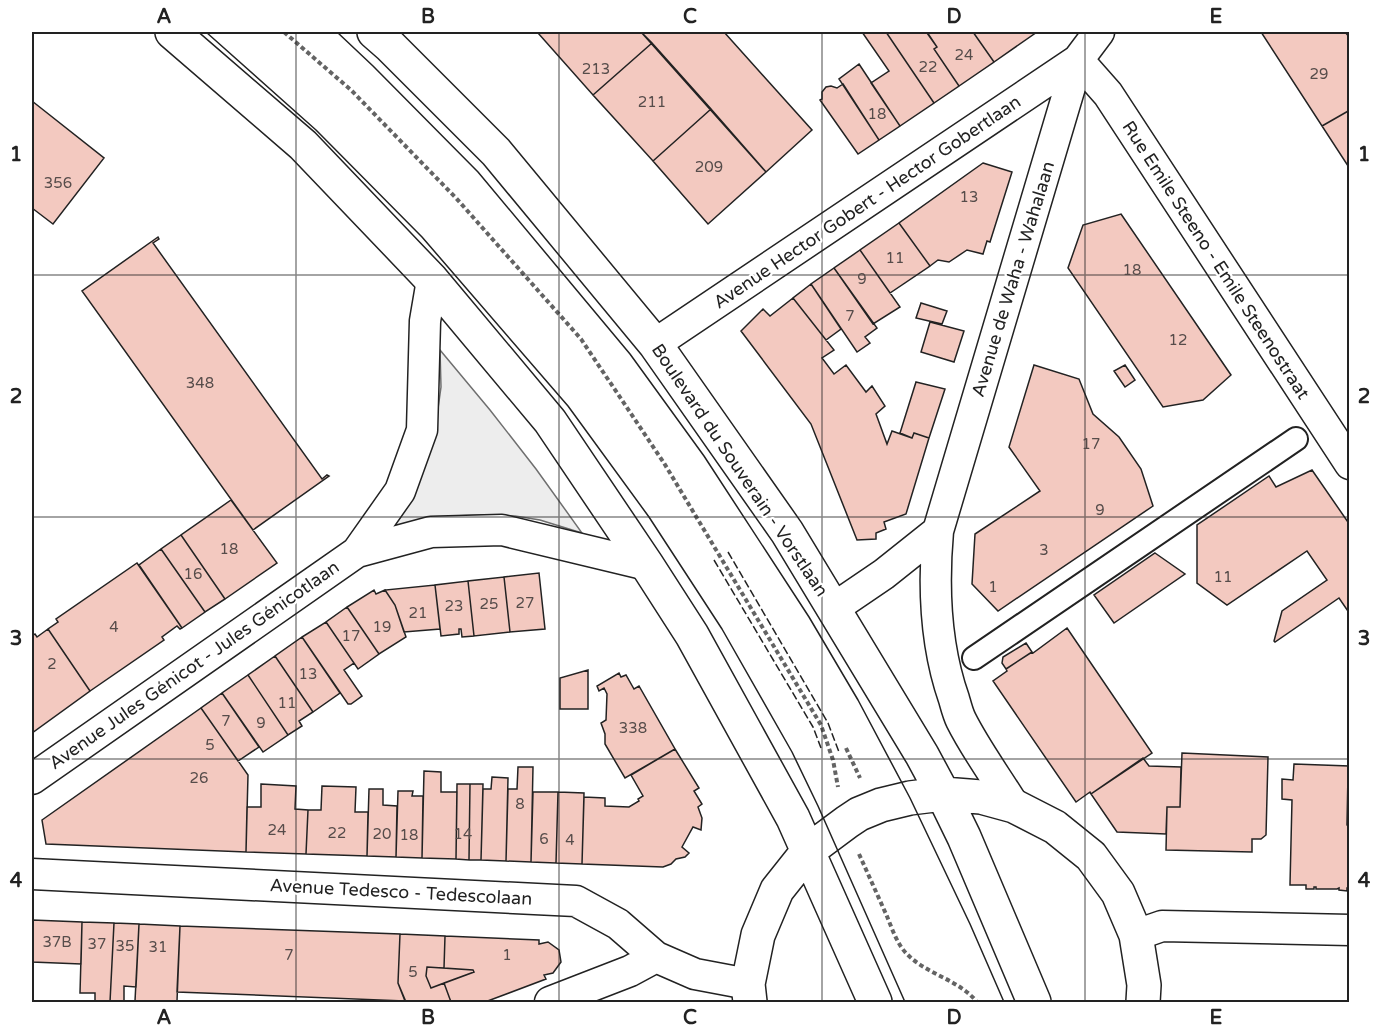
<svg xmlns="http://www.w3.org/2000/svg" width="1381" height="1034" viewBox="0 0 1381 1034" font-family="'Varela Round',sans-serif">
	<rect width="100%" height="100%" fill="#fff"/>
	<path fill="#ededed" stroke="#6f6f6f" stroke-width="1.5" d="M440,350L490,410L536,469L582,533L540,520L515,516L482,515L452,516L430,519L388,533L435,430L441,387Z"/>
	<path fill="#f3c9c0" stroke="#222" stroke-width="1.5" d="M540,32H641L652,43L593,95L538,33Z
		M641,32H724L812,130L766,172Z
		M862,32H886L934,103L900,126L871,83L889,71Z
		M886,32H927L937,47L934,49L959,86L934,103Z
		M929,32H973L994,62L959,86L934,49L937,47L927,33Z
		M973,32H1037L994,62Z
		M1261,32H1345L1350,38V110L1322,126Z
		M652,43L711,109L653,161L593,95Z
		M859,64L900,126L879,140L839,79Z
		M843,84L879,140L858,154L820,100L822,99V92L826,87L831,86L837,88Z
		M32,101L104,158L53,224L32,208Z
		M711,109L766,172L708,224L653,161Z
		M1350,110V169L1322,126Z
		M983,163L1012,172L990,242L987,241L983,254L967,250L949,262L938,260L930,266L899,223Z
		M1121,214L1231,375L1203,400L1163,407L1068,268L1083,225Z
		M899,223L930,266L890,293L860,250Z
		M158,237L159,239L153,243L322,479L327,475L329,476L253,530L82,291Z
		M860,250L900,307L873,324L834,268Z
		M834,268L877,328L865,337L870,343L857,352L811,284Z
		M811,284L841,329L826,340L793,298Z
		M793,298L834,350L822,358L834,374L846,365L866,392L872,386L885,406L876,414L887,444L892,431L912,438L914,433L929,438L906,514L884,522L886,529L876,533V539L857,540L811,424L741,331L763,309L770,316Z
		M921,303L947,311L942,324L916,318Z
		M930,322L964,331L954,362L921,352Z
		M1034,365L1079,379L1093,414L1119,437L1141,469L1153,506L998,611L972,584L975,534L1040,491L1009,447Z
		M1125,365L1135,380L1125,387L1114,371Z
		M916,382L945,389L929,438L914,433L912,438L900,433Z
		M1312,470L1350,525V614L1339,598L1275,642L1274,641L1282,611L1327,580L1307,551L1227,605L1197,583V525L1269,476L1276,487Z
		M231,500L277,563L225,599L181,535Z
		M181,535L225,599L205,612L161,549Z
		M161,549L205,612L182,628L139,565Z
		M1155,553L1185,574L1114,623L1094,595Z
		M137,563L182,628L180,629L177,626L162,637L164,640L90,691L48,629L58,622L56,619Z
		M539,573L545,629L510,632L504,577Z
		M504,577L510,632L474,636L468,581Z
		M468,581L474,636L462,637L461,629H459V634L441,636L435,585Z
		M435,585L440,629L404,632L395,605L385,590Z
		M374,590L376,594L385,590L395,605L406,637L379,654L347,607Z
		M347,607L379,654L358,669L326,622Z
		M326,622L354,663L344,670L362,696L351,704H348L302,637Z
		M1067,628L1152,753L1091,794L1090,792L1076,802L993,681L1007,671L1006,669L1032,652L1033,653Z
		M48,629L90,691L32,733V636L35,634L37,637Z
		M302,637L340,693L313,712L275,656Z
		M1026,643L1032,652L1006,669L1002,663L1003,657Z
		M275,656L313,712L299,721L302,726L288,735L248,675Z
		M588,670V709H560V678Z
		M619,673L621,677L626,675L634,689L639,686L675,749L625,778L605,744V734L601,723L606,720L607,694L604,688L599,691L597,686Z
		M248,675L288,735L263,752L222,693Z
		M222,693L259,747L238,761L201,708Z
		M201,708L248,775L246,852L46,844L42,820Z
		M675,749L699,788L694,791L702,804L698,807L702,818L701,830L693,827L682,847L689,853L685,857L676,859L671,864L663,867L582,864L584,797L605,798V806L629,807L639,801L638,799L643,796L631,775Z
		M1182,753L1268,757L1266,835L1261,839H1252V852L1166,850L1167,807H1180Z
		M1143,758L1149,766L1181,767L1180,807H1167L1166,834L1117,832L1091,794Z
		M1294,764L1349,766L1347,825L1350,826V888H1347V891L1339,890V888L1337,889H1316V887H1314V889H1306V885H1290L1292,800L1282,799V779L1293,780Z
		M518,767H533L531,862L506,861L508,789H517Z
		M424,771L441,772V792H457L456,859L422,858Z
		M1348,773H1350V826L1347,825Z
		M492,777L508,778L506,861L481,860L483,789H491Z
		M261,784L296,786L295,809L308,810L306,854L246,852L247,807H261Z
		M457,784H470L469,860L456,859Z
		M470,784H483L481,860H469Z
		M322,786L356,787L355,812H368L367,856L306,854L308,810H321Z
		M369,789H383V805L397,806L396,857L367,856Z
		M398,791H413L412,796H423L422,858L396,857Z
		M533,792H558L556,863L531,862Z
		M558,792L584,793L582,864L556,863Z
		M32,920L82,922L81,964L32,962Z
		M82,922L114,923L110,1002H95V993H80Z
		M114,923L139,924L136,987L124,986V1002H110Z
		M139,924L180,926L177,1001H135Z
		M180,926L400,934L398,983L405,1001L177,992Z
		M400,934L445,936L444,968L427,967L426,976L431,988L444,983L451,1002H406L398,983Z
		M445,936L539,940V944L548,942L559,950L561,962L553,973L544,975L546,979L485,1002H451L444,983L474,972L473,970L444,968Z
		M427,967L473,970L474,972L431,988L426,976Z"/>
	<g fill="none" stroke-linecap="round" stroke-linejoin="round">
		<g stroke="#222" stroke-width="26">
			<path id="pedestrian" d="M974,658L1296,439"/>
		</g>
		<g stroke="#222" stroke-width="33">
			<path id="minor" d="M1078,60L1108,94L1350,464
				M655,344L1078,60
				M357,552L400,491L422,430L425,321L432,280
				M834,608L884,574L938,531
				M32,779L357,552L431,532L502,530L647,565
				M1014,806C997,778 976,750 961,720C958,714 956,706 954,699C935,645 933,587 938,531L1078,60L1099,32
				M32,874L576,901L618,924L656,957L695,974L748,984
				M1136,935L1162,926L1350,930
				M550,1002L630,971L656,957"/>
		</g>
		<g stroke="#222" stroke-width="36">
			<path id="primary" d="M172,32L303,145L432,280L550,421L647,565L692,635L793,818L875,1002
				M374,32L390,46L496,152L655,344L787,532L922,755L943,794L964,837L1034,1002
				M750,1002L748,984L758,935L777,890L808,851L847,822L859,814L881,805L910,798L943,794L981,797L1014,806L1055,827L1091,856L1118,893L1136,935L1144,985L1143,1002"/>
		</g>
		<path stroke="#646464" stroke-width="4" stroke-dasharray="4.5 3" stroke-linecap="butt" d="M284,32L351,90L456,198L581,339L664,463L821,725L833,760L838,787
			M846,748L860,778
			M859,854C868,874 877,894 886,914C892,928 897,945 908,955C928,975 958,979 977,1002"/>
		<use href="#pedestrian" stroke="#fff" stroke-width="22"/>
		<use href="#minor" stroke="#fff" stroke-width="30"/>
		<use href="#primary" stroke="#fff" stroke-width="33"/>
		<path stroke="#222" stroke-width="1.5" d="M206,32L316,130L422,237L568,406L649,517L722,629L792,752L818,806L905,1002
			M337,32L373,66L478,172L630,354L704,456L809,617L858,700L910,798L970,924L1004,1002"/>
		<path stroke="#222" stroke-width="1.5" stroke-dasharray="8 3" stroke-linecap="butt" d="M728,552L828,723L839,752
			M714,560L813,727L821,748"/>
	</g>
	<path fill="none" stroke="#222" stroke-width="1.5" stroke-opacity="0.55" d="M296,32V1002M559,32V1002M822,32V1002M1085,32V1002M32,275H1350M32,517H1350M32,759H1350"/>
	<g text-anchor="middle" stroke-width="4.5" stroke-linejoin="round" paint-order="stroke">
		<g font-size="15" fill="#564c4a">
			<text x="964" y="60">24</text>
			<text x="928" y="72">22</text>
			<text x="596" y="74">213</text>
			<text x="1319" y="79">29</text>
			<text x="652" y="107">211</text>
			<text x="877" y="119">18</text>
			<text x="709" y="172">209</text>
			<text x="58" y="188">356</text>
			<text x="969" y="202">13</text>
			<text x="895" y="263">11</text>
			<text x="1132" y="275">18</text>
			<text x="862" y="284">9</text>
			<text x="850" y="321">7</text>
			<text x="1178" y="345">12</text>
			<text x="200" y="388">348</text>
			<text x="1091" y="449">17</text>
			<text x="1100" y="515">9</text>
			<text x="229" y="554">18</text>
			<text x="1044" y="555">3</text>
			<text x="193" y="579">16</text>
			<text x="1223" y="582">11</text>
			<text x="993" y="592">1</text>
			<text x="525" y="608">27</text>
			<text x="489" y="609">25</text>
			<text x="454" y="611">23</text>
			<text x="418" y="618">21</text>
			<text x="114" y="632">4</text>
			<text x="382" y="632">19</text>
			<text x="351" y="641">17</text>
			<text x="52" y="669">2</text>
			<text x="308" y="679">13</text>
			<text x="287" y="708">11</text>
			<text x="226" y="726">7</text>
			<text x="261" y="728">9</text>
			<text x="633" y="733">338</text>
			<text x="210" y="750">5</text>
			<text x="199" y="783">26</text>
			<text x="520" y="809">8</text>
			<text x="277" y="835">24</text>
			<text x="337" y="838">22</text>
			<text x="382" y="839">20</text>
			<text x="463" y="839">14</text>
			<text x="409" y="840">18</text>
			<text x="544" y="844">6</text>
			<text x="570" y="845">4</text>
			<text x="57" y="947">37B</text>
			<text x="97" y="949">37</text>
			<text x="125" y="951">35</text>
			<text x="158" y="952">31</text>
			<text x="289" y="960">7</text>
			<text x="507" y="960">1</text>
			<text x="413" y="977">5</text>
		</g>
		<g font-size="18" fill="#222" stroke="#fff">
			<text transform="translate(867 202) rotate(-34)" y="6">Avenue Hector Gobert - Hector Gobertlaan</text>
			<text transform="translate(1216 260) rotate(57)" y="6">Rue Emile Steeno - Emile Steenostraat</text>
			<text transform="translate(1013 279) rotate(-73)" y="6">Avenue de Waha - Wahalaan</text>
			<text transform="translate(740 470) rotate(56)" y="6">Boulevard du Souverain - Vorstlaan</text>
			<text transform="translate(194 665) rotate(-35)" y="6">Avenue Jules Génicot - Jules Génicotlaan</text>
			<text transform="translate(401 892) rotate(3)" y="6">Avenue Tedesco - Tedescolaan</text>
		</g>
	</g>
	<rect width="1381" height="1034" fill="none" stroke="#ffffff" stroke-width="66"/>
	<rect x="33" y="33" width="1315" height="968" fill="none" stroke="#222" stroke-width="2"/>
	<g font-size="20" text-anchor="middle" font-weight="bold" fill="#222">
		<text x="164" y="23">A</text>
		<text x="428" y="23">B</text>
		<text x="690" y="23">C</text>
		<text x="954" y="23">D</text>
		<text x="1216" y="23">E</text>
		<text x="16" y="161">1</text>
		<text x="1364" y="161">1</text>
		<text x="16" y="403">2</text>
		<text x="1364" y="403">2</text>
		<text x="16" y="645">3</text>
		<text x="1364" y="645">3</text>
		<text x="16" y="887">4</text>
		<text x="1364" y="887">4</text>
		<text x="164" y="1024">A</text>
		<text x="428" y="1024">B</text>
		<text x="690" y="1024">C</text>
		<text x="954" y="1024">D</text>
		<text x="1216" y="1024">E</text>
	</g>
</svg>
